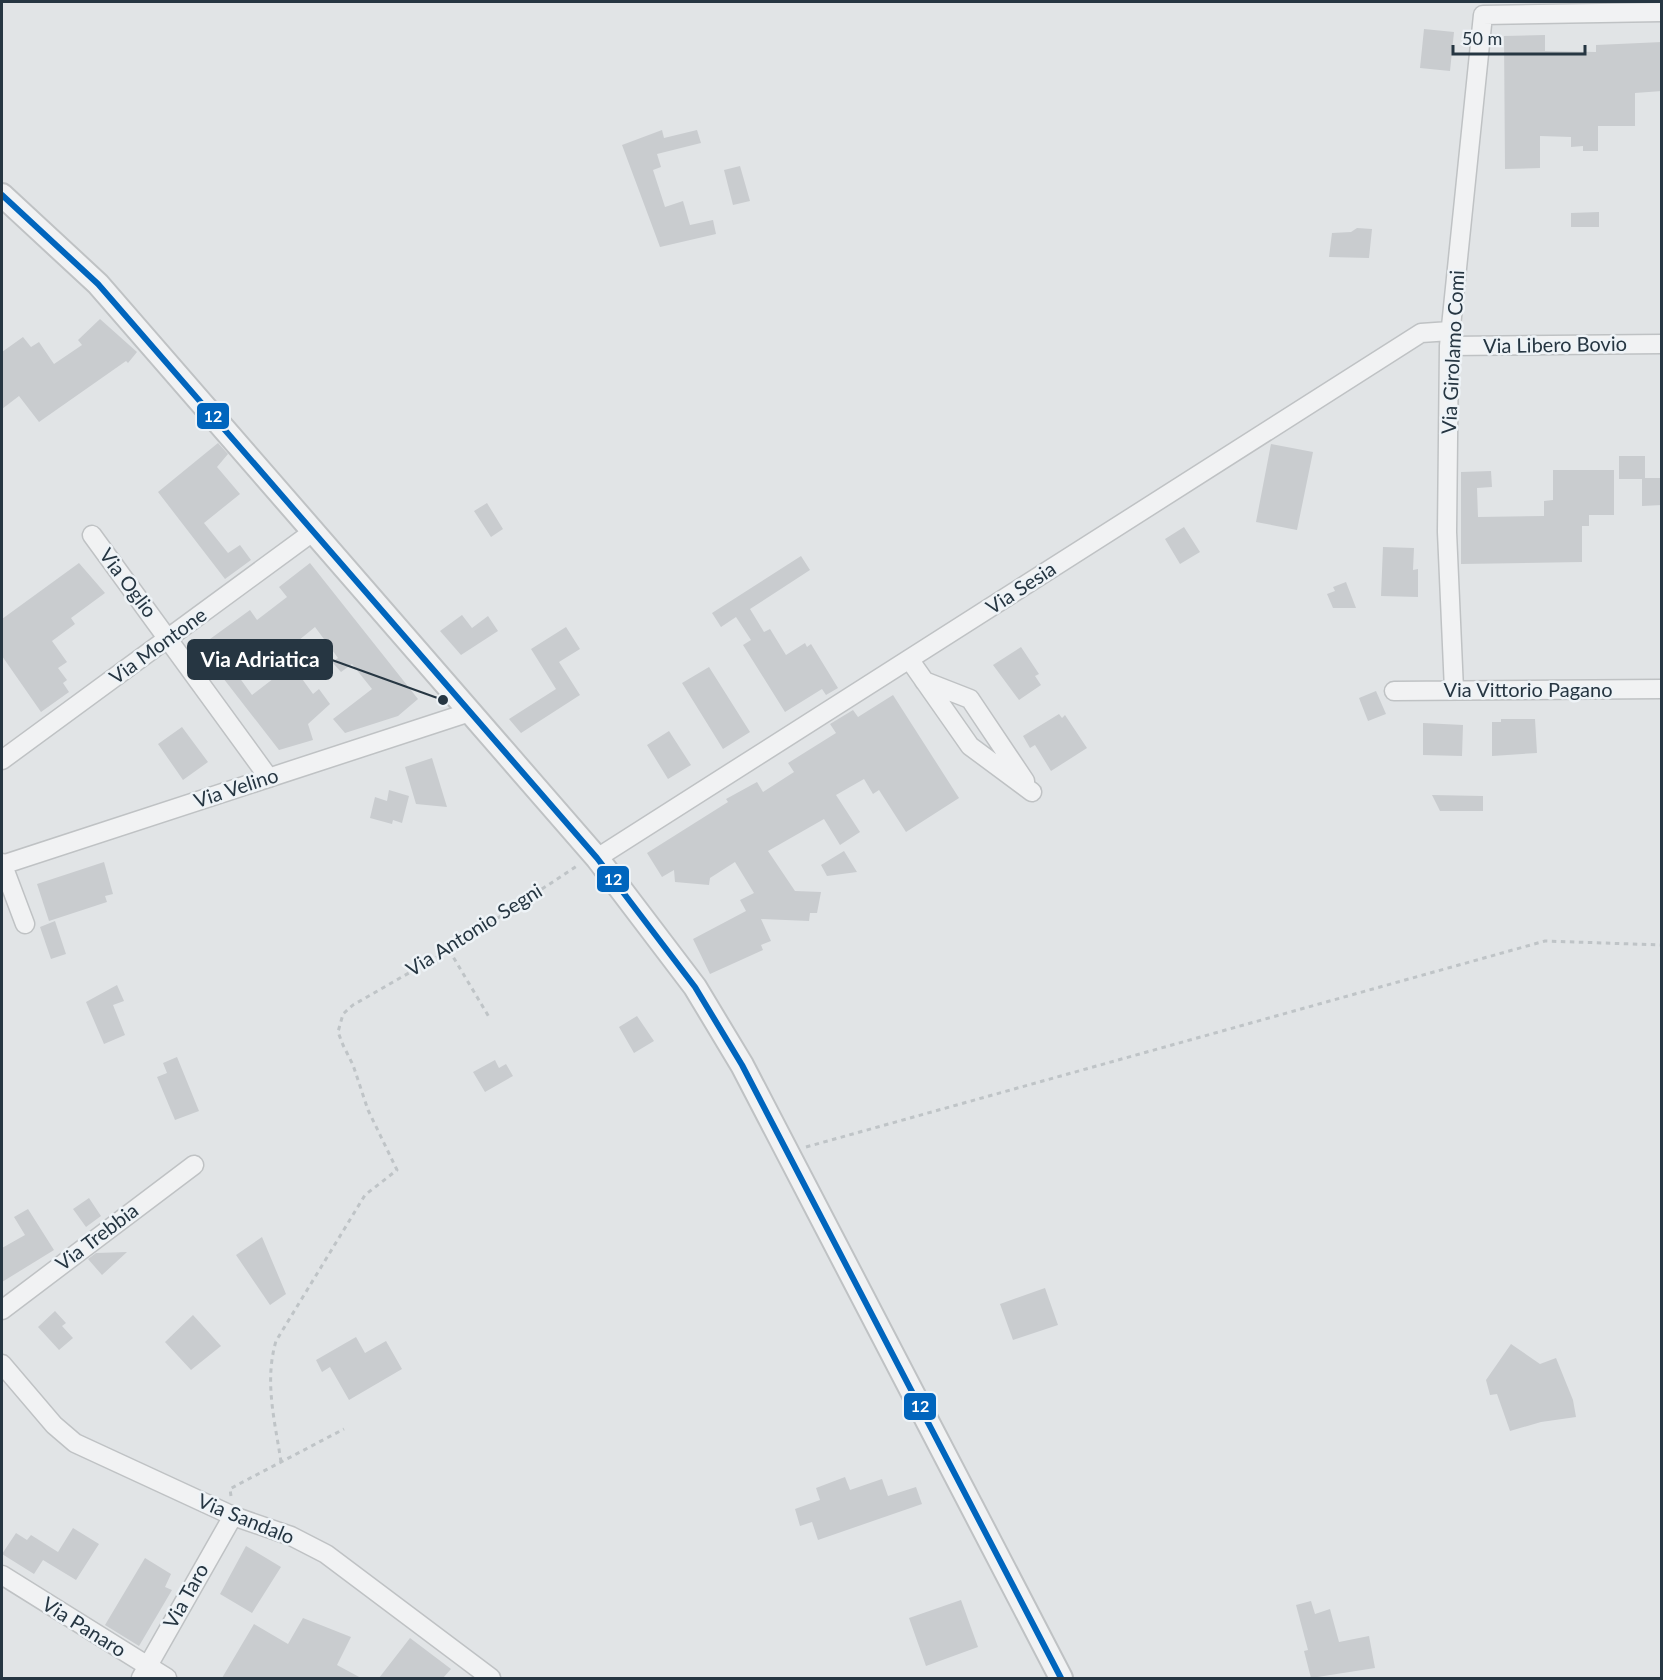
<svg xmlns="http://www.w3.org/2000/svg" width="1663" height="1680" viewBox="0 0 1663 1680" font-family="Lato,sans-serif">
	<rect width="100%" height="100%" fill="#e1e4e6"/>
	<path fill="#c9cccf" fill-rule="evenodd" d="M1424,29L1454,32L1450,71L1420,68Z
		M1545,35V51L1596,52V45L1662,42V91L1635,93V126H1598V151H1583V146L1571,147V137L1540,136V168L1505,169L1504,36Z
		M662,130L664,138L697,130L701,143L657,154L661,167L653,170L665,207L683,201L690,225L713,220L716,234L660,247L622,145Z
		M740,166L750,201L733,205L724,170Z
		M1599,212V227H1571V213Z
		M1357,228L1372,229L1369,258L1329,257L1332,233L1351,232Z
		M100,319L137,352L128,363L126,361L39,422L19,396L2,409V352L23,337L31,347L39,342L54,364L82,345L78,340Z
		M218,443L228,454L217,467L240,494L204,523L228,553L240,545L251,560L225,579L158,492Z
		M1271,444L1313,452L1297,530L1256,522Z
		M1619,456H1645V478H1662V505L1642,506V479H1619Z
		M1553,470H1614V515H1589V526H1582V562L1461,564V472L1491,471L1492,487L1477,488L1478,517L1544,516V501L1553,500Z
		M487,503L503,529L491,537L474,511Z
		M1184,527L1200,552L1180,564L1165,539Z
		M1383,547L1414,548L1413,570L1418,569V597L1381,596Z
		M801,556L810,570L750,609L764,632L770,629L786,655L805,643L807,647L811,644L838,688L826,695L822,689L785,712L743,645L751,640L736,617L721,627L712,613Z
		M79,563L105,593L71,618L75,624L52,641L67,662L58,668L67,680L63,683L69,692L41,712L2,656V619Z
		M310,563L418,699L398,716L345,733L333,719L372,689L352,664L341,672L332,662L338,658L315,627L293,645L305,660L295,669L313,694L319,689L330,704L308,724L313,740L279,750L199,647L250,610L257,620L287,597L279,587ZM266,640L271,646L275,644L291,665L252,695L231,666Z
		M1346,582L1356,608H1333L1327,594L1335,591L1333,587Z
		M462,615L472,628L488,616L498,631L461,655L440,631Z
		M566,627L580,649L559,662L580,695L521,733L509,719L556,689L531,649Z
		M1021,647L1039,674L1035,676L1041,685L1019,700L993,665Z
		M709,667L750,732L723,749L682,683Z
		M1376,691L1386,714L1368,721L1359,698Z
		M893,695L959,798L906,832L879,790L873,794L864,779L836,795L860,832L840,845L824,819L768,851L795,891L821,892L817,913H810L809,921L761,919L771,941L761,945L763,950L710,974L693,939L746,911L740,900L754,893L735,862L710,878L709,885L675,882L674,870L662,877L647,853L728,802L726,799L757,782L763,792L794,772L788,763L836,733L830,724L853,710L858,717Z
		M1059,714L1062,718L1065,715L1087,748L1051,771L1035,745L1030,748L1023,736Z
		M1501,719H1535L1537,753L1492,756V722H1501Z
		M1423,723L1463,725L1462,756L1423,755Z
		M182,727L208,762L183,780L158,744Z
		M669,731L691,765L668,779L647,745Z
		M432,758L447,807L416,804L405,767Z
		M389,790L409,796L402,823L393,820L392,824L370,818L375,797L387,801Z
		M1432,795L1483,796V811H1440Z
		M844,851L857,872L827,876L821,865Z
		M104,862L113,894L105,896L107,902L49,921L37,884Z
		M55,921L66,954L51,959L40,927Z
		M117,985L124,1001L113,1005L125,1035L104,1044L86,1002Z
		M637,1016L654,1041L634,1053L619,1027Z
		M177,1057L199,1111L175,1120L157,1077L167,1073L163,1063Z
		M495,1060L499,1068L506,1064L513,1076L485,1092L473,1072Z
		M89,1198L101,1216L86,1227L73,1209Z
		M28,1209L54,1250L2,1282V1248L25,1235L14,1217Z
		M262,1237L286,1294L270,1305L236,1255Z
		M127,1252L102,1275L88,1259L96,1253Z
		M1045,1288L1058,1325L1013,1340L1000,1304Z
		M55,1311L66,1323L62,1326L73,1338L59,1350L38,1327Z
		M193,1315L221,1346L191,1370L165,1342Z
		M356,1337L365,1353L386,1341L402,1369L349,1400L330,1367L322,1372L316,1360Z
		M1511,1344L1540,1364L1556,1358L1573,1400L1576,1417L1541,1422L1510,1431L1497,1394L1490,1395L1486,1380Z
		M845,1477L850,1490L882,1479L888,1496L916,1487L922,1504L818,1540L812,1522L800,1526L795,1509L820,1500L816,1488Z
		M73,1528L99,1544L76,1580L43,1560L34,1574L2,1554L16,1533L27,1540L31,1535L58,1552Z
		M246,1546L281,1567L252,1613L220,1594Z
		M145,1558L171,1574L165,1587L172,1590L139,1646L105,1625Z
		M961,1600L978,1647L926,1666L909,1618Z
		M1311,1601L1315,1614L1330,1609L1339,1642L1369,1636L1375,1668L1311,1678L1304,1651L1308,1650L1296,1605Z
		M303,1618L351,1637L337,1665L361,1678H222L254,1624L288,1644Z
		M410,1638L451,1669L443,1678H379Z"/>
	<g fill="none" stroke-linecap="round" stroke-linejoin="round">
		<g stroke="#bfc2c4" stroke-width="21">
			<path id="minor" d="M1449,346L1662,344
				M92,535L269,778
				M909,659L970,746L1032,792
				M924,681L970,699L1025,781
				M1454,690L1447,532L1449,346L1483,15L1662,12
				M1394,691L1662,689
				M2,760L314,531
				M597,858L1421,333L1450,331
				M2,863L25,924
				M2,865L470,712
				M2,1310L194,1165
				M2,1364L54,1425L75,1443L233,1516L291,1536L326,1554L491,1678
				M2,1575L167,1678
				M141,1678L233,1516"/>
		</g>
		<g stroke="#bfc2c4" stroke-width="26">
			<path id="tertiary" d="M2,195L98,284L597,858L695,987L742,1065L1061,1678"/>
		</g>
		<path stroke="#bfc4c7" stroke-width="3" stroke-dasharray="4.5 4.5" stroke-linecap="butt" d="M449,950L489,1017
			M806,1147L1545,941L1662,945
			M281,1462C275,1421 264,1382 276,1341L365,1195L397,1170L368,1110L353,1065L343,1045L338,1032L343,1014L353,1005L449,950L577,866
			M231,1496L230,1489L239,1484L344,1429"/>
		<use href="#minor" stroke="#f1f2f3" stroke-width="18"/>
		<use href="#tertiary" stroke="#f1f2f3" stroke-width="22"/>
		<g stroke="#eef3f7" stroke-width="10">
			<path id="bus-1" d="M2,195L98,284L597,858L695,987L742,1065L1061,1678"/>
		</g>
		<use href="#bus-1" stroke="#0065bd" stroke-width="6"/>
	</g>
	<g text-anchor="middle" stroke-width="5" stroke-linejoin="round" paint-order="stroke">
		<g font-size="20" fill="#263642" stroke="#eef3f7">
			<text transform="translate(1555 345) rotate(-1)" y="7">Via Libero Bovio</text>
			<text transform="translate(1453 352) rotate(-87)" y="7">Via Girolamo Comi</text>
			<text transform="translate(128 583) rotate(53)" y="7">Via Oglio</text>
			<text transform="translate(1021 588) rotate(-33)" y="7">Via Sesia</text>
			<text transform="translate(158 646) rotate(-36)" y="7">Via Montone</text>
			<text x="1528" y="697">Via Vittorio Pagano</text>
			<text transform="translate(236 788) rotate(-18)" y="7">Via Velino</text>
			<text transform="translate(474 930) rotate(-32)" y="7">Via Antonio Segni</text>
			<text transform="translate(97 1237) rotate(-37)" y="7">Via Trebbia</text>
			<text transform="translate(246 1519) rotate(22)" y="7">Via Sandalo</text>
			<text transform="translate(186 1596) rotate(-61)" y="7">Via Taro</text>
			<text transform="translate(84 1627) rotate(32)" y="7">Via Panaro</text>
		</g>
	</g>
	<path fill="none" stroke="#263642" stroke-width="2" d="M443 700L332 660"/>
	<circle fill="#263642" stroke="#eef3f7" stroke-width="2" cx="443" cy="700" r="6"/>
	<rect fill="#263642" stroke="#263642" stroke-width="2" x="188" y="640" width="144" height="39" rx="6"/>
	<g font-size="21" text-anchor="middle" font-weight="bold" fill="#fff">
		<text x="260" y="667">Via Adriatica</text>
	</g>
	<g stroke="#eef3f7" stroke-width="2">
		<rect x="196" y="402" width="34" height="28" rx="6" fill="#0065bd"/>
		<rect x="596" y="865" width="34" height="28" rx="6" fill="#0065bd"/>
		<rect x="903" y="1392" width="34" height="29" rx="6" fill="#0065bd"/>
	</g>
	<g font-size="16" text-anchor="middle" font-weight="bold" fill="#fff">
		<text x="213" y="422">12</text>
		<text x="613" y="885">12</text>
		<text x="920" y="1412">12</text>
	</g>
	<rect width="1663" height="1680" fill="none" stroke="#263642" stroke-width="6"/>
	<path d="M1453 45v9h132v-9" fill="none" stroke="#263642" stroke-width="3"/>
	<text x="1462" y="45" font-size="18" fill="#263642" stroke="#eef3f7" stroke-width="4.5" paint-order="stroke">50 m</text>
</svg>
